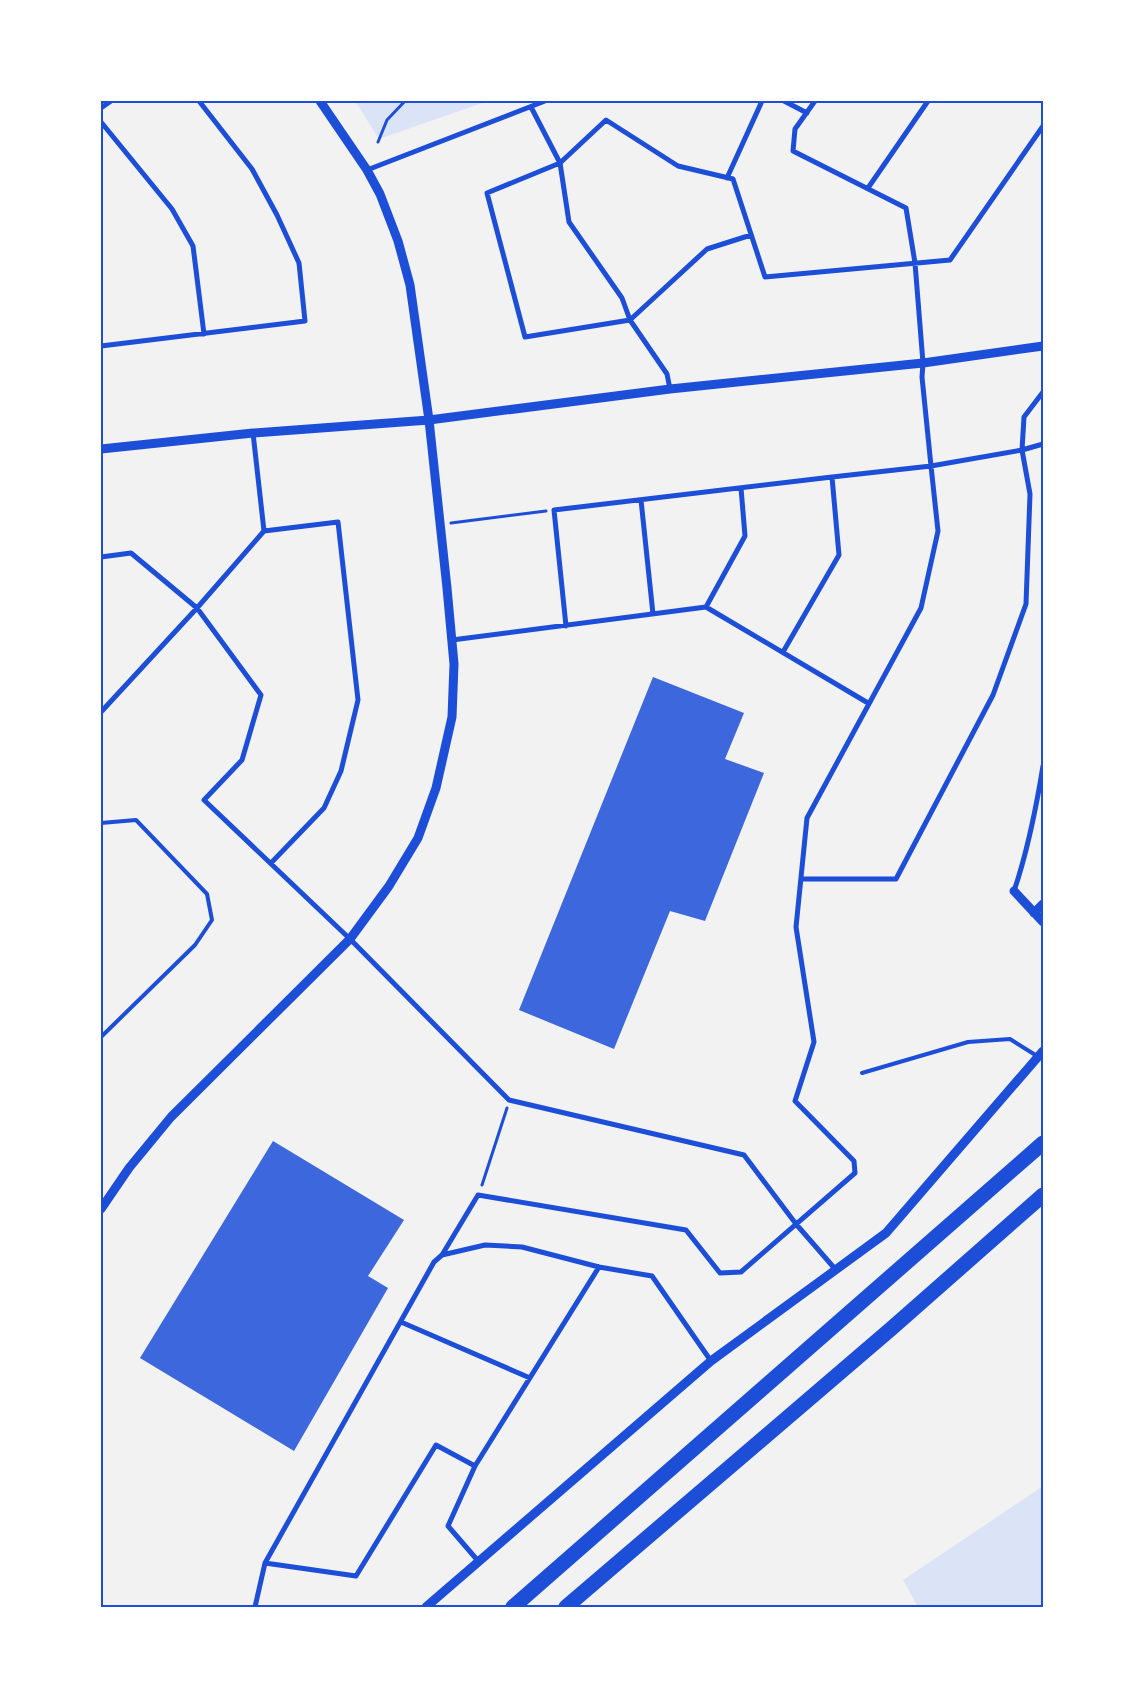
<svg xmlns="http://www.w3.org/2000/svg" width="1144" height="1708" viewBox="0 0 1144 1708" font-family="Cabin,sans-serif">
	<rect width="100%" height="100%" fill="#f2f2f2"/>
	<path fill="#dbe4f7" d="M355,101H488L379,139Z
		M1043,1486V1607H918L903,1580Z"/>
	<path fill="#3d67dc" d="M653,677L744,713L725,759L764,773L705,921L670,911L614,1049L519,1010Z
		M273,1141L404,1220L368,1276L388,1288L294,1451L140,1358Z"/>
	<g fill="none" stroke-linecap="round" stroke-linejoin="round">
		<path stroke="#1d4ed8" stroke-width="3" d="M378,142L387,120L405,101
			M451,523L546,511
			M482,1185L507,1108"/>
		<path stroke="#1d4ed8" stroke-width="4" d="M101,823L136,820L207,894L212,920L195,945L101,1037
			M862,1073L968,1042L1010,1039L1037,1056"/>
		<path stroke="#1d4ed8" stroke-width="5" d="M784,101L807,113
			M815,101L795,129L793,151L906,208L915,263L923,363L922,377L931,466L1022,450L1043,444
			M531,107L560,163L569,222L622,298L630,320L667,374L670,389
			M101,108L111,101
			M101,122L172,209L193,246L204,334
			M367,170L545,101
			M727,178L762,101
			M868,188L928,101
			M751,235L707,249L630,320L525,337L487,193L560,163L606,120L678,166L733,179L765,277L950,260L1043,126
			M101,346L305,321L299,263L277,215L252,169L199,101
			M641,500L653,614
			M264,531L338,522L358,700L341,771L324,808L271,863
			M101,557L131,553L197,608L261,695L242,760L204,800L350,939L509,1100L744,1155L796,1224L836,1270
			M706,607L745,536L741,488
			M566,626L554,510L832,477L839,555L783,652
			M452,640L706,607L868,703
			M101,712L197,608L264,531L253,433
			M801,879H896L993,695L1026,604L1030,494L1022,450L1024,417L1043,392
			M1014,891C1028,850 1036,809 1043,766
			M442,1255L478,1195L686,1230L720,1273L741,1272L855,1173L854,1161L795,1101L814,1042L796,927L807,818L921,608L938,531L931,466L832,477
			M401,1322L530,1378
			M479,1562L448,1526L475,1466L599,1267
			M265,1563L356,1576L436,1445L475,1466
			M255,1607L265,1563L434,1262L442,1255L485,1245L522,1247L599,1267L652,1276L711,1361"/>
		<path stroke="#1d4ed8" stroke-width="9" d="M101,449L253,433L429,420L670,389L923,363L1043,346
			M1014,891L1043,922
			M1034,913L1043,904
			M101,1209L129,1168L171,1117L350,939L389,886L418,838L436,788L452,717L454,664L447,588L429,420L410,285L398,241L380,194L367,170L320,101
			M426,1607L711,1361L886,1233L1043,1051"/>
		<path stroke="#1d4ed8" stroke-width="15" d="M513,1607L1043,1143
			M566,1607L892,1328L1043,1195"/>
	</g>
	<rect width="1144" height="1708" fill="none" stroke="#ffffff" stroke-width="205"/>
	<rect x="102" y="102" width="940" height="1504" fill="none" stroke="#1d4ed8" stroke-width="2"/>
</svg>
